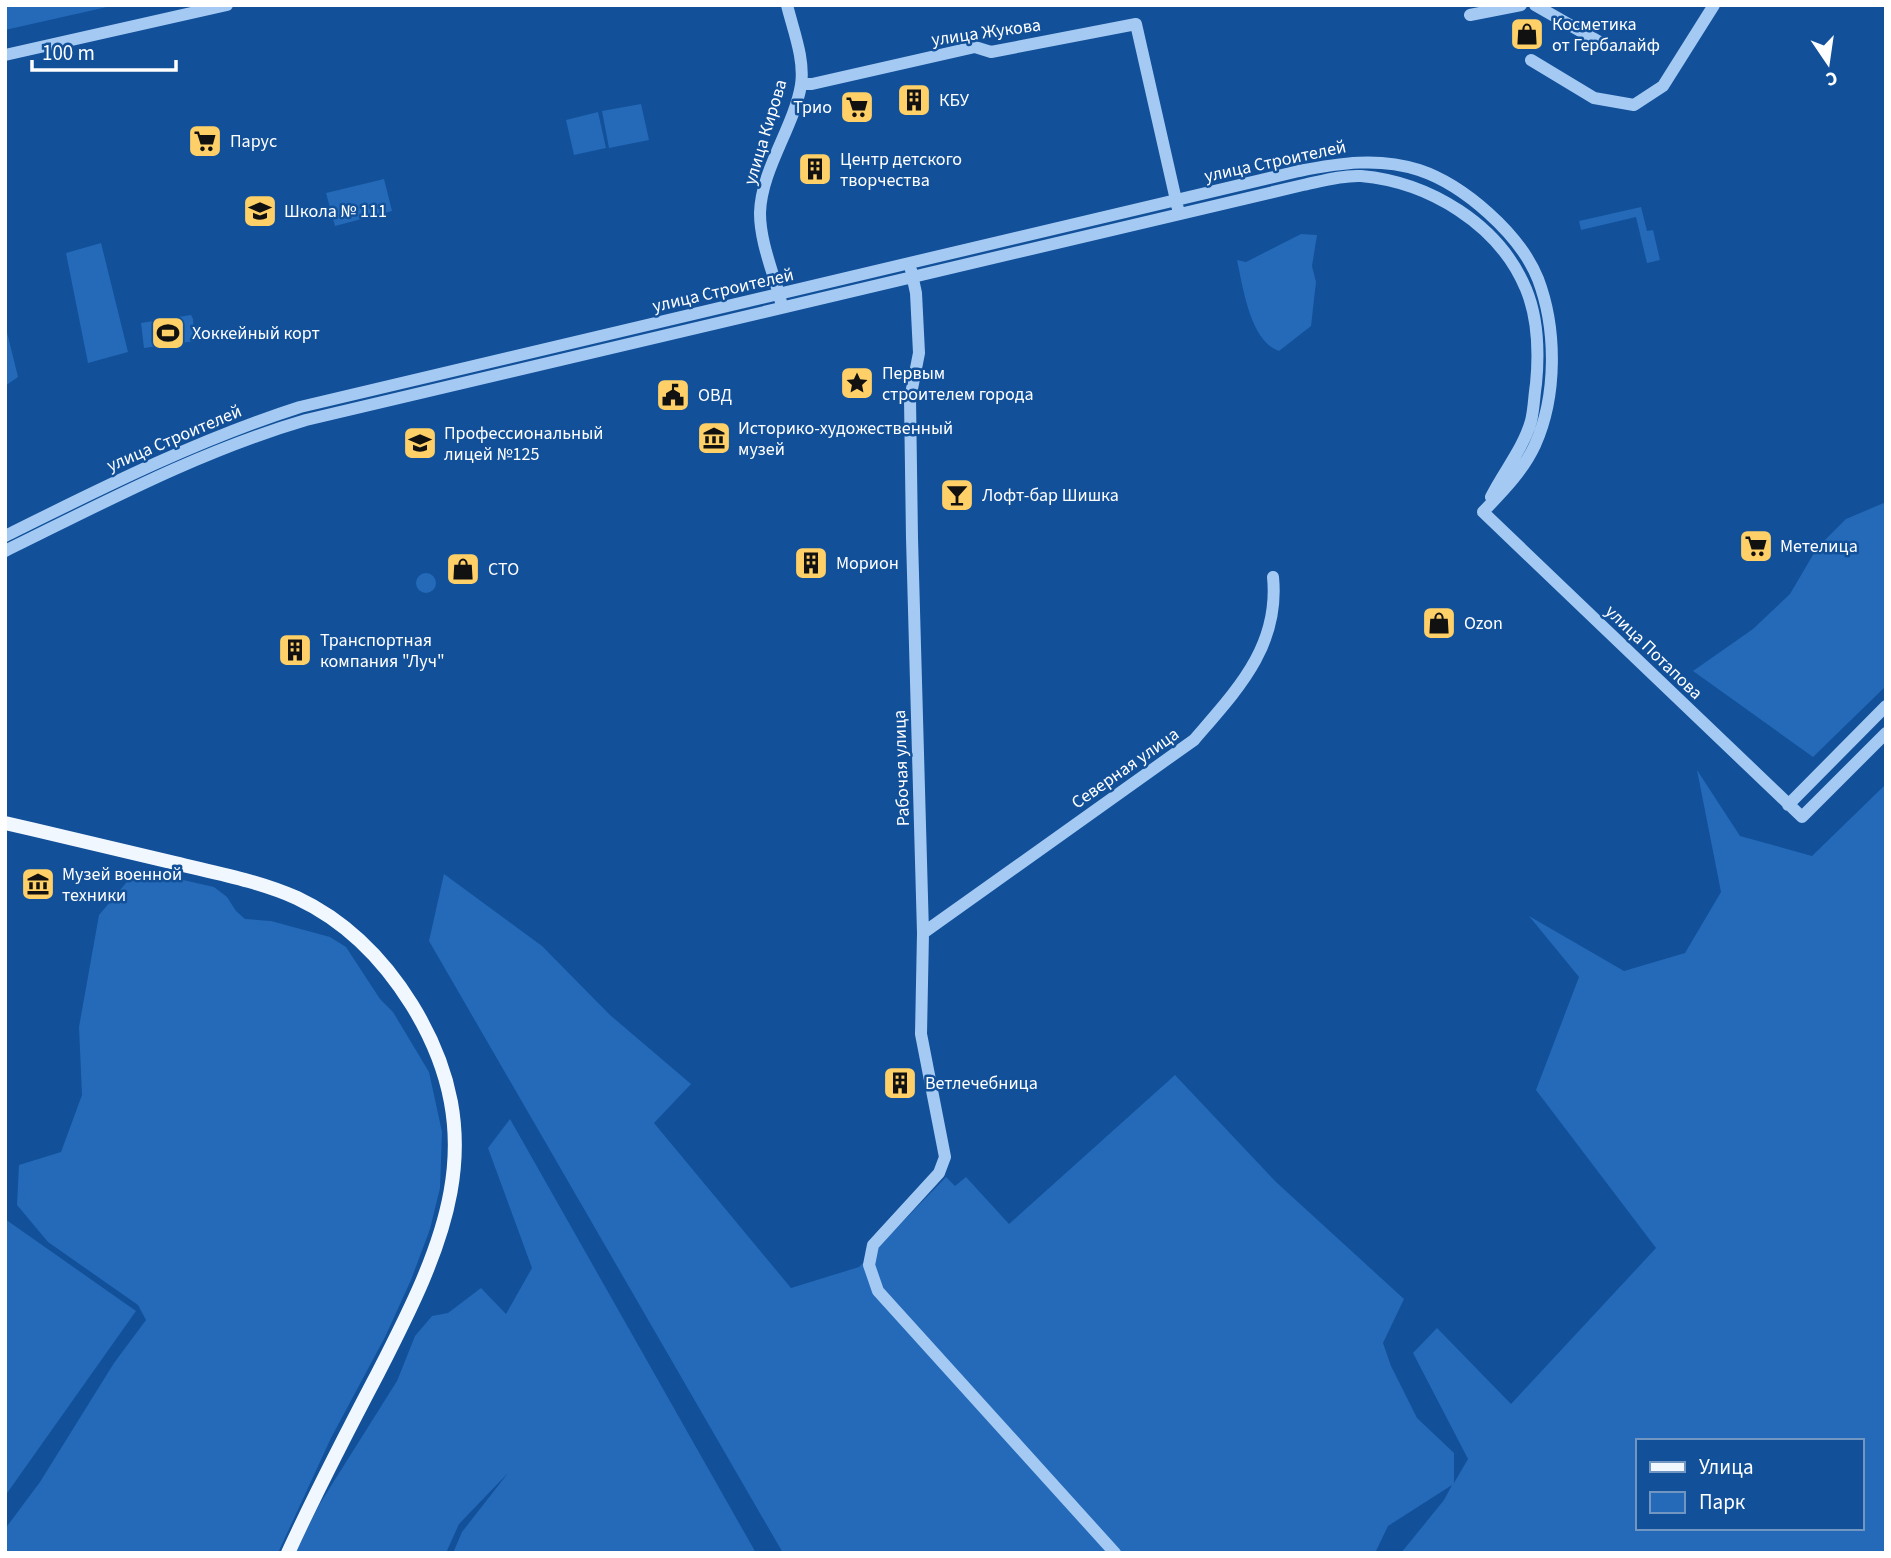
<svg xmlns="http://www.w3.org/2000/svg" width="1891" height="1558" viewBox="0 0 1891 1558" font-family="'Source Sans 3',sans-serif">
	<rect width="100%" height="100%" fill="#125099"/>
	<path fill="#246ab8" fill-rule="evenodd" d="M5,5H116L5,30Z
		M641,104L649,140L609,148L602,111Z
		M598,112L606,148L574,155L566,120Z
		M384,179L392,211L335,226L326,193Z
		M1641,207L1647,231L1653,230L1660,260L1647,263L1636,217L1581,230L1579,221Z
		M1301,234L1317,235L1312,266L1316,282L1311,326L1279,351C1250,341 1243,287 1237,260L1246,262Z
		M101,243L128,352L88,363L66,253Z
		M191,315L193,319L195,341L144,348L141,323Z
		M5,324L18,377L5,386Z
		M1886,502V686L1813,757L1693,671L1753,629L1790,594L1817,548L1846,519Z
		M416 583a10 10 0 1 1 20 0a10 10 0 1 1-20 0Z
		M1697,770L1740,836L1812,856L1886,784V1553H1401L1444,1500L1452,1485L1388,1526L1375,1553H783L429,941L444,874L542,946L610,1015L691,1084L654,1123L791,1288L859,1267L946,1177L955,1186L966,1177L1009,1224L1175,1075L1276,1182L1404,1299L1383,1343L1391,1366L1417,1418L1454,1453V1483L1468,1459L1413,1353L1437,1328L1511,1404L1656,1248L1536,1090L1579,977L1529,916L1624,971L1685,953L1721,892ZM1637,1441H1861V1528H1637Z
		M139,870L214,887L227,897L236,911L245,919L271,921L330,937L346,947L380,999L393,1012L429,1072L442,1132L440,1188L430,1229L411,1280L385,1337L331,1438L278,1553H5V1529L40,1482L114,1363L146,1320L138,1305L48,1242L17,1205L19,1165L61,1152L82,1095L79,1027L99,915L126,883L130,872Z
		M510,1119L756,1553H453L462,1532L508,1473L459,1524L446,1553H295L319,1505L397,1381L415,1336L432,1316L448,1313L481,1288L506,1314L532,1268L488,1148Z
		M5,1219L136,1311L5,1496Z"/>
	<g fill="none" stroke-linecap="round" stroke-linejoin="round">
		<path stroke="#a4caf4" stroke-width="12" d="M1535,5L1603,44
			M1470,15L1521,5
			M5,55L227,5
			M1531,60L1594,98L1634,105L1663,86L1714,5
			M801,84H812L975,47L991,52L1136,24L1178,209
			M911,270L916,293L919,353L910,399L912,538L923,933L921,1034L945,1157L939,1173L873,1245L869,1265L878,1291L1115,1553
			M781,302C774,274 760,243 760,213C761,170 794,127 801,85C805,59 793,30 787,5
			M1483,512L1802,817L1886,733
			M5,536C102,488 197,440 300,407L1299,171C1339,163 1379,157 1419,170C1464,185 1520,234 1538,279C1557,329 1557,396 1535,445C1523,471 1503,491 1483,512
			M5,551C103,503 200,451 306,420L1303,185C1322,181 1342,175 1361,176C1429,182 1499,224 1526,289C1538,318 1539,353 1536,384C1534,396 1534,409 1531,421C1523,449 1504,471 1491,497
			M1788,805L1886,706
			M923,933L1194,740C1236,691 1280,647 1273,577"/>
		<path stroke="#f1f7ff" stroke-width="14" d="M5,823C62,836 119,850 175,863C216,873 259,881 297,898C346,921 384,960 412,1005C495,1140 443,1246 378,1373C347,1432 316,1492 288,1553"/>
	</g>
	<defs>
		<g id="shop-square" transform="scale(1.75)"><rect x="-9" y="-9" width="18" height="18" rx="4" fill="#ffd067" stroke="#125099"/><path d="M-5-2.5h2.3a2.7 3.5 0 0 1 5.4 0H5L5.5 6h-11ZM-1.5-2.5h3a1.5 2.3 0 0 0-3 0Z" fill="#111"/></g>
		<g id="building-square" transform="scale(1.75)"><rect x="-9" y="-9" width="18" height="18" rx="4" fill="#ffd067" stroke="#125099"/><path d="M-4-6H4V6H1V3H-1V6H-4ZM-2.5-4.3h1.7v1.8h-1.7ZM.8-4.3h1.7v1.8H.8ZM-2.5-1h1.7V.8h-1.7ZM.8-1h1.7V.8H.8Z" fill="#111"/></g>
		<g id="supermarket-square" transform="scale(1.75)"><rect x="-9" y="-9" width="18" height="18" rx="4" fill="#ffd067" stroke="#125099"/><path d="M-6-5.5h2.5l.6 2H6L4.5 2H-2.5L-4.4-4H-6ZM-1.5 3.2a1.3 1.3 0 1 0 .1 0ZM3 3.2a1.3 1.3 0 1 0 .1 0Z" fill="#111"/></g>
		<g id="school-square" transform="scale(1.75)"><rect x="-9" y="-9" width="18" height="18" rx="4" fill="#ffd067" stroke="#125099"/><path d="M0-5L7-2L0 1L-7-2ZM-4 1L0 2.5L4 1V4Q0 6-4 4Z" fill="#111"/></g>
		<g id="stadium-square" transform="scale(1.75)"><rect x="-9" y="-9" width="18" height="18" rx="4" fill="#ffd067" stroke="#125099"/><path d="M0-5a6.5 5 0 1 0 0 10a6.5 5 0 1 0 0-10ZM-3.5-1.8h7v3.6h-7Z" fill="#111"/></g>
		<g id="sight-square" transform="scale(1.75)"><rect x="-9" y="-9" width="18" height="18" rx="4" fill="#ffd067" stroke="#125099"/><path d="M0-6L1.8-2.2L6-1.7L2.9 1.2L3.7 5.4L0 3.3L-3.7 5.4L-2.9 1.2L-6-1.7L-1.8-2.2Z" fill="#111"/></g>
		<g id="civic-square" transform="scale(1.75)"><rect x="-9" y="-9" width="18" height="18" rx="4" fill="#ffd067" stroke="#125099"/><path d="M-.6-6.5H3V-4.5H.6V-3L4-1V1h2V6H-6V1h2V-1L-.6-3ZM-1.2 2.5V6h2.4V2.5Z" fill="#111"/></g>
		<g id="museum-square" transform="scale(1.75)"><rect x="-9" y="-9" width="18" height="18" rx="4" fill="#ffd067" stroke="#125099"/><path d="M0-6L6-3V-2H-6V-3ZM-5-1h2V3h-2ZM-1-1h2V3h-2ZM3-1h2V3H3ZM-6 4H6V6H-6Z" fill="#111"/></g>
		<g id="university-square" transform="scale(1.75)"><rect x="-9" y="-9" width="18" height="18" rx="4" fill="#ffd067" stroke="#125099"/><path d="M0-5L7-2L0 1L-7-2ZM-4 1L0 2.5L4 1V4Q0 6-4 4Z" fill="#111"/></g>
		<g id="bar-square" transform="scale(1.75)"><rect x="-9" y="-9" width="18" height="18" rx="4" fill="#ffd067" stroke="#125099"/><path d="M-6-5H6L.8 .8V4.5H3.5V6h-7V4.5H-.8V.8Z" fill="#111"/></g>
	</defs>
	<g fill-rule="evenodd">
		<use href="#shop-square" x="1527" y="34"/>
		<use href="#building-square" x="914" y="100"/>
		<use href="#supermarket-square" x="857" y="107"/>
		<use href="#supermarket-square" x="205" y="141"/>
		<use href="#building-square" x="815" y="169"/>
		<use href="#school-square" x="260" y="211"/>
		<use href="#stadium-square" x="168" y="333"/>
		<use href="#sight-square" x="857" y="383"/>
		<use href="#civic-square" x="673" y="395"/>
		<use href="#museum-square" x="714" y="438"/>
		<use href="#university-square" x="420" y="443"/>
		<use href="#bar-square" x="957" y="495"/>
		<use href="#supermarket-square" x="1756" y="546"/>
		<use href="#building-square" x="811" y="563"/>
		<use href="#shop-square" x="463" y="569"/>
		<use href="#shop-square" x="1439" y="623"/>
		<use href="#building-square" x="295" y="650"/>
		<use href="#museum-square" x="38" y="884"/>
		<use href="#building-square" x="900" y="1083"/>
	</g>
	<g text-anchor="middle" stroke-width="5" stroke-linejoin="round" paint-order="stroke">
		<g font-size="18" fill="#fff" stroke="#125099" text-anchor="start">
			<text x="1552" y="30">Косметика<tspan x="1552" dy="21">от Гербалайф</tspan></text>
			<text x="939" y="106">КБУ</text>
			<text x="832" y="113" text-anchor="end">Трио</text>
			<text x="230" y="147">Парус</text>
			<text x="840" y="165">Центр детского<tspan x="840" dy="21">творчества</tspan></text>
			<text x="284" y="217">Школа № 111</text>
			<text x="192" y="339">Хоккейный корт</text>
			<text x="882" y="379">Первым<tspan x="882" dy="21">строителем города</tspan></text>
			<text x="698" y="401">ОВД</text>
			<text x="738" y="434">Историко-художественный<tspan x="738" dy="21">музей</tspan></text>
			<text x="444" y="439">Профессиональный<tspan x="444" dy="21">лицей №125</tspan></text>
			<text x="982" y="501">Лофт-бар Шишка</text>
			<text x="1780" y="552">Метелица</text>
			<text x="836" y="569">Морион</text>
			<text x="488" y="575">СТО</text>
			<text x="1464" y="629">Ozon</text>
			<text x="320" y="646">Транспортная<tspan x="320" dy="21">компания "Луч"</tspan></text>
			<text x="62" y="880">Музей военной<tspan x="62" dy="21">техники</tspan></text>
			<text x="925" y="1089">Ветлечебница</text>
		</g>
		<g font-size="18" fill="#fff" stroke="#125099">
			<text transform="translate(986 32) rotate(-8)" y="6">улица Жукова</text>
			<text transform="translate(765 132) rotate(-73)" y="6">улица Кирова</text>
			<text transform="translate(1275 161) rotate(-12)" y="6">улица Строителей</text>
			<text transform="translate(723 290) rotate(-13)" y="6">улица Строителей</text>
			<text transform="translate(174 438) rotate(-23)" y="6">улица Строителей</text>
			<text transform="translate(1654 652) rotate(44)" y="6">улица Потапова</text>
			<text transform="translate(901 768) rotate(-92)" y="6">Рабочая улица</text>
			<text transform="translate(1125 768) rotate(-35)" y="6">Северная улица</text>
		</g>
	</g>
	<rect width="1891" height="1558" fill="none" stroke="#ffffff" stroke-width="14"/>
	<rect x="1636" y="1439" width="228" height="91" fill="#125099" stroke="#7196c2" stroke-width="2"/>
	<rect x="1650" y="1462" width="35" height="10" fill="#f1f7ff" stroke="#7196c2" stroke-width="2"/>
	<text x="1699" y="1474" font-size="21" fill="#ffffff">Улица</text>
	<rect x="1650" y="1492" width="35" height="21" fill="#246ab8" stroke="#7196c2" stroke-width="2"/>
	<text x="1699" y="1509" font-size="21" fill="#ffffff">Парк</text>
	<g transform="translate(1828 63) rotate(167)" stroke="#125099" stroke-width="5" paint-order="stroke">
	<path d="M0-5L12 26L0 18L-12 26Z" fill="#ffffff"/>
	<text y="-10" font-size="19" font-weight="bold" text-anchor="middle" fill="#ffffff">С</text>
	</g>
	<path d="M32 60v10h144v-10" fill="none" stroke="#ffffff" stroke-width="3.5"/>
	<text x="42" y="60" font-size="21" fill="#ffffff" stroke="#125099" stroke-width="5" paint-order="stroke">100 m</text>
</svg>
